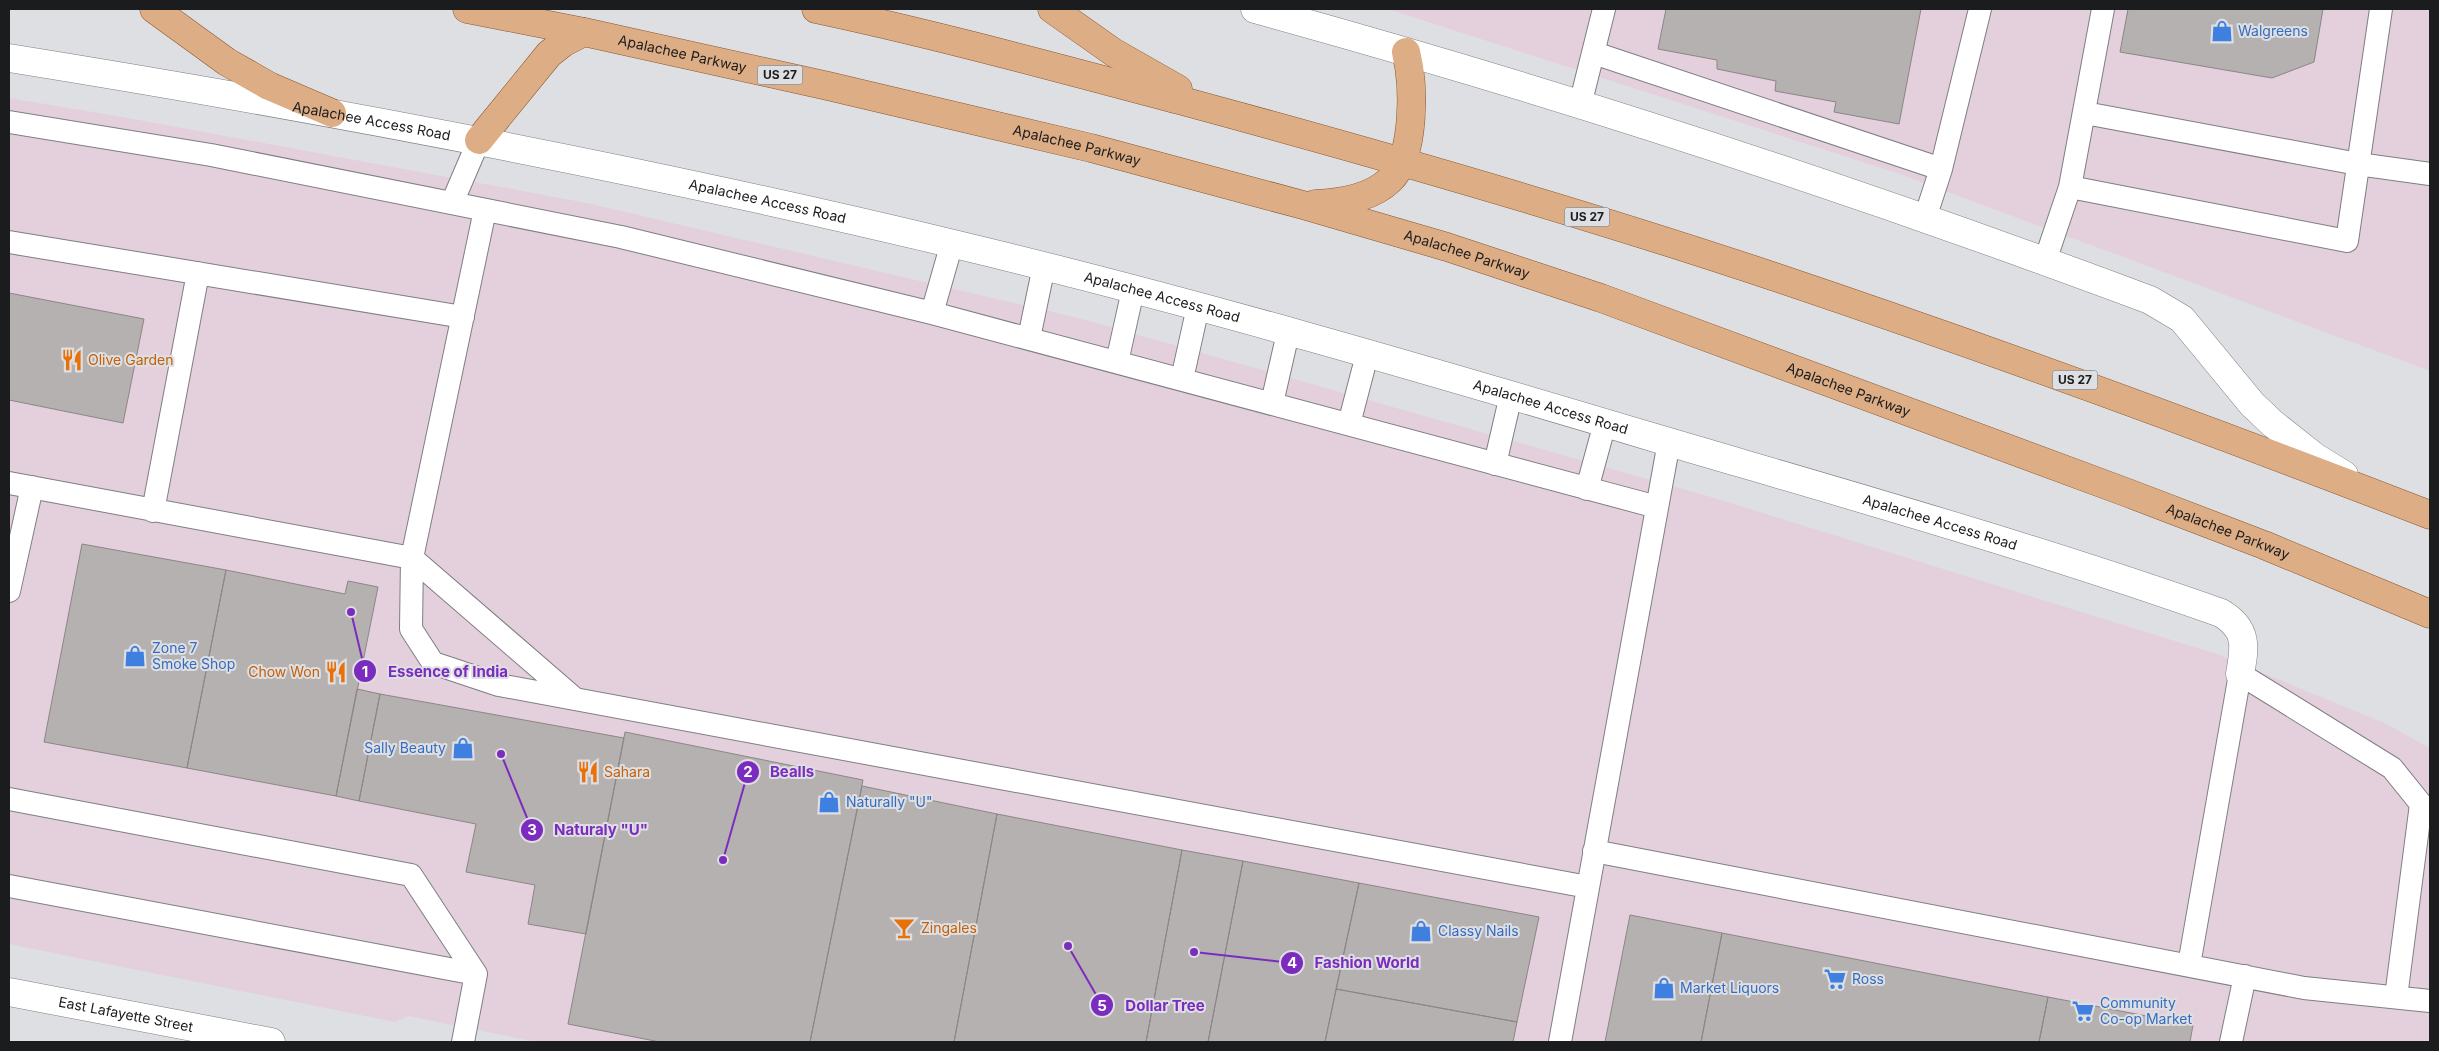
<svg xmlns="http://www.w3.org/2000/svg" width="2439" height="1051" viewBox="0 0 2439 1051" font-family="Inter,sans-serif">
	<rect width="100%" height="100%" fill="#dedfe3"/>
	<path fill="#e4cfdc" d="M1388,9H2430V371L1897,173Z
		M9,98L123,117L587,203L1078,318L1711,497L2220,655L2386,724L2430,748V1042H537L408,1016L395,1022L9,944Z"/>
	<path fill="#b5b1b0" stroke="#8b8786" d="M1666,9H1921L1899,124L1834,112L1836,102L1775,91L1776,81L1717,69V60L1658,49Z
		M2128,9H2323L2314,62L2272,78L2120,52Z
		M9,293L144,319L123,423L9,400Z
		M82,544L226,570L187,768L44,742Z
		M226,570L345,594L348,581L378,587L336,796L187,768Z
		M357,689L380,694L359,801L336,796Z
		M380,694L624,738L586,934L528,924L535,885L466,872L476,824L359,801Z
		M625,732L863,780L810,1042H660L568,1024Z
		M862,786L997,814L954,1042H810Z
		M997,814L1182,850L1146,1042H954Z
		M1182,850L1243,861L1208,1042H1146Z
		M1243,861L1359,883L1325,1042H1208Z
		M1359,883L1539,917L1517,1022L1336,989Z
		M1630,915L1722,933L1701,1042H1605Z
		M1722,933L2048,997L2039,1042H1701Z
		M1336,989L1517,1022L1513,1042H1325Z
		M2048,997L2193,1025L2190,1042H2039Z"/>
	<g fill="none" stroke-linecap="round" stroke-linejoin="round">
		<g stroke="#7e7f82" stroke-width="24">
			<path id="service" d="M1594,53L1941,169
				M1580,105L1604,9
				M2085,113L2358,164L2430,174
				M9,122L211,155L621,237L932,313L1657,507
				M2070,187L2347,241L2381,9
				M452,203L479,140
				M485,210L412,558L411,629L433,663L499,685L1588,887
				M1925,218L1941,169L1980,9
				M9,242L463,317
				M2045,261L2070,187L2103,9
				M932,313L952,243
				M1029,338L1044,266
				M1117,362L1133,290
				M1182,379L1198,307
				M1272,403L1288,333
				M1349,424L1367,355
				M1495,464L1511,395
				M9,483L412,558L574,698
				M1587,489L1605,423
				M153,511L198,273
				M9,591L32,487
				M9,799L411,875L476,974L463,1042
				M1594,851L2304,988L2430,1001
				M9,886L476,974
				M2189,965L2240,674L2392,768L2421,804L2396,997
				M1560,1042L1669,442
				M2231,1042L2245,976"/>
		</g>
		<g stroke="#7e7f82" stroke-width="29">
			<g id="minor">
				<path d="M1255,9C1557,92 1856,190 2150,300L2182,319L2252,404L2272,423L2315,457L2344,475"/>
				<path id="s1" d="M9,58C326,109 642,169 954,244C1192,301 1428,370 1662,440C1849,495 2037,548 2221,613C2248,629 2245,647 2240,674"/>
			</g>
		</g>
		<g stroke="#7e7f82" stroke-width="29">
			<g id="tertiary">
				<path id="s2" d="M9,992L271,1042"/>
			</g>
		</g>
		<g stroke="#8a562c" stroke-width="29">
			<g id="primary">
				<path d="M154,9L227,62L269,86L332,113"/>
				<path id="s3" d="M467,9L584,32L828,86L1091,148L1303,205L1447,247L1601,298L2128,493L2264,545L2430,614"/>
				<path d="M816,9C938,35 1058,68 1179,100C1379,154 1578,211 1775,277C1995,351 2213,431 2430,515"/>
				<path d="M1052,9L1113,52L1178,89"/>
				<path d="M479,140L549,54L563,43L584,32"/>
				<path d="M1315,204C1340,203 1371,198 1390,180C1416,155 1414,84 1406,52"/>
			</g>
		</g>
		<use href="#service" stroke="#fff" stroke-width="22"/>
		<use href="#minor" stroke="#fff" stroke-width="28"/>
		<use href="#tertiary" stroke="#fff" stroke-width="28"/>
		<use href="#primary" stroke="#ddad85" stroke-width="28"/>
	</g>
	<defs>
		<g id="shop-bare" transform="scale(1.725)"><path d="M-5-2.5h2.3a2.7 3.5 0 0 1 5.4 0H5L5.5 6h-11ZM-1.5-2.5h3a1.5 2.3 0 0 0-3 0Z" fill="#3f7fe0" stroke="#dedfe3" stroke-width="2.5" paint-order="stroke"/></g>
		<g id="restaurant-bare" transform="scale(1.725)"><path d="M-5-6h1v4h1v-4h1v4h1v-4h1v5L-1.5 .5V6h-2V.5L-5-1ZM5-6V6H3V1.5H1.5Q1.5-4 5-6Z" fill="#e8710a" stroke="#dedfe3" stroke-width="2.5" paint-order="stroke"/></g>
		<g id="bar-bare" transform="scale(1.725)"><path d="M-6-5H6L.8 .8V4.5H3.5V6h-7V4.5H-.8V.8Z" fill="#e8710a" stroke="#dedfe3" stroke-width="2.5" paint-order="stroke"/></g>
		<g id="supermarket-bare" transform="scale(1.725)"><path d="M-6-5.5h2.5l.6 2H6L4.5 2H-2.5L-4.4-4H-6ZM-1.5 3.2a1.3 1.3 0 1 0 .1 0ZM3 3.2a1.3 1.3 0 1 0 .1 0Z" fill="#3f7fe0" stroke="#dedfe3" stroke-width="2.5" paint-order="stroke"/></g>
	</defs>
	<g fill-rule="evenodd">
		<use href="#shop-bare" x="2222" y="31"/>
		<use href="#restaurant-bare" x="72" y="360"/>
		<use href="#shop-bare" x="135" y="656"/>
		<use href="#restaurant-bare" x="336" y="672"/>
		<use href="#shop-bare" x="463" y="748"/>
		<use href="#restaurant-bare" x="588" y="772"/>
		<use href="#shop-bare" x="829" y="802"/>
		<use href="#bar-bare" x="904" y="928"/>
		<use href="#shop-bare" x="1421" y="931"/>
		<use href="#supermarket-bare" x="1835" y="979"/>
		<use href="#shop-bare" x="1664" y="988"/>
		<use href="#supermarket-bare" x="2083" y="1011"/>
	</g>
	<g text-anchor="middle" stroke-width="4" stroke-linejoin="round" paint-order="stroke">
		<g fill="#dedfe3" stroke="#565658" stroke-width="1">
			<rect x="757.5" y="65.5" width="45" height="19" rx="4"/>
			<rect x="1564.5" y="207.5" width="45" height="19" rx="4"/>
			<rect x="2052.5" y="370.5" width="45" height="19" rx="4"/>
		</g>
		<g font-size="12" font-weight="bold" fill="#1b1c1d">
			<text x="780" y="79">US 27</text>
			<text x="1587" y="221">US 27</text>
			<text x="2075" y="384">US 27</text>
		</g>
		<g font-size="14" fill="#366cbe" stroke="#dedfe3" text-anchor="start">
			<text x="2238" y="36">Walgreens</text>
			<text x="152" y="653">Zone 7<tspan x="152" dy="16">Smoke Shop</tspan></text>
			<text x="446" y="753" text-anchor="end">Sally Beauty</text>
			<text x="846" y="807">Naturally "U"</text>
			<text x="1438" y="936">Classy Nails</text>
			<text x="1852" y="984">Ross</text>
			<text x="1680" y="993">Market Liquors</text>
			<text x="2100" y="1008">Community<tspan x="2100" dy="16">Co-op Market</tspan></text>
		</g>
		<g font-size="14" fill="#1b1c1d" stroke="#dedfe3">
			<text dy="5" stroke="none"><textPath href="#s3" startOffset="220">Apalachee Parkway</textPath></text>
			<text dy="5" stroke="none"><textPath href="#s1" startOffset="368">Apalachee Access Road</textPath></text>
			<text dy="5" stroke="none"><textPath href="#s3" startOffset="625">Apalachee Parkway</textPath></text>
			<text dy="5" stroke="none"><textPath href="#s1" startOffset="772">Apalachee Access Road</textPath></text>
			<text dy="5" stroke="none"><textPath href="#s3" startOffset="1030">Apalachee Parkway</textPath></text>
			<text dy="5" stroke="none"><textPath href="#s1" startOffset="1178">Apalachee Access Road</textPath></text>
			<text dy="5" stroke="none"><textPath href="#s3" startOffset="1435">Apalachee Parkway</textPath></text>
			<text dy="5" stroke="none"><textPath href="#s1" startOffset="1582">Apalachee Access Road</textPath></text>
			<text dy="5" stroke="none"><textPath href="#s1" startOffset="1988">Apalachee Access Road</textPath></text>
			<text dy="5" stroke="none"><textPath href="#s3" startOffset="1840">Apalachee Parkway</textPath></text>
			<text dy="5" stroke="none"><textPath href="#s2" startOffset="119">East Lafayette Street</textPath></text>
		</g>
		<g font-size="14" fill="#c56008" stroke="#dedfe3" text-anchor="start">
			<text x="88" y="365">Olive Garden</text>
			<text x="320" y="677" text-anchor="end">Chow Won</text>
			<text x="604" y="777">Sahara</text>
			<text x="921" y="933">Zingales</text>
		</g>
	</g>
	<path fill="none" stroke="#7b2cbf" stroke-width="2" d="M351 612L365 671M723 860L748 772M501 754L532 830M1194 952L1292 963M1068 946L1102 1005"/>
	<g fill="#7b2cbf" stroke="#dedfe3" stroke-width="2">
		<circle cx="351" cy="612" r="5"/>
		<circle cx="723" cy="860" r="5"/>
		<circle cx="501" cy="754" r="5"/>
		<circle cx="1194" cy="952" r="5"/>
		<circle cx="1068" cy="946" r="5"/>
		<circle cx="365" cy="671" r="12"/>
		<circle cx="748" cy="772" r="12"/>
		<circle cx="532" cy="830" r="12"/>
		<circle cx="1292" cy="963" r="12"/>
		<circle cx="1102" cy="1005" r="12"/>
	</g>
	<g font-size="15" text-anchor="middle" font-weight="bold" fill="#fff">
		<text x="365" y="677">1</text>
		<text x="748" y="777">2</text>
		<text x="532" y="835">3</text>
		<text x="1292" y="968">4</text>
		<text x="1102" y="1011">5</text>
	</g>
	<g font-size="15" text-anchor="middle" font-weight="bold" fill="#7b2cbf" stroke="#dedfe3" stroke-width="4" stroke-linejoin="round" paint-order="stroke">
		<text x="448" y="677">Essence of India</text>
		<text x="792" y="777">Bealls</text>
		<text x="601" y="835">Naturaly "U"</text>
		<text x="1367" y="968">Fashion World</text>
		<text x="1165" y="1011">Dollar Tree</text>
	</g>
	<rect width="2439" height="1051" fill="none" stroke="#1b1c1d" stroke-width="20"/>
</svg>
